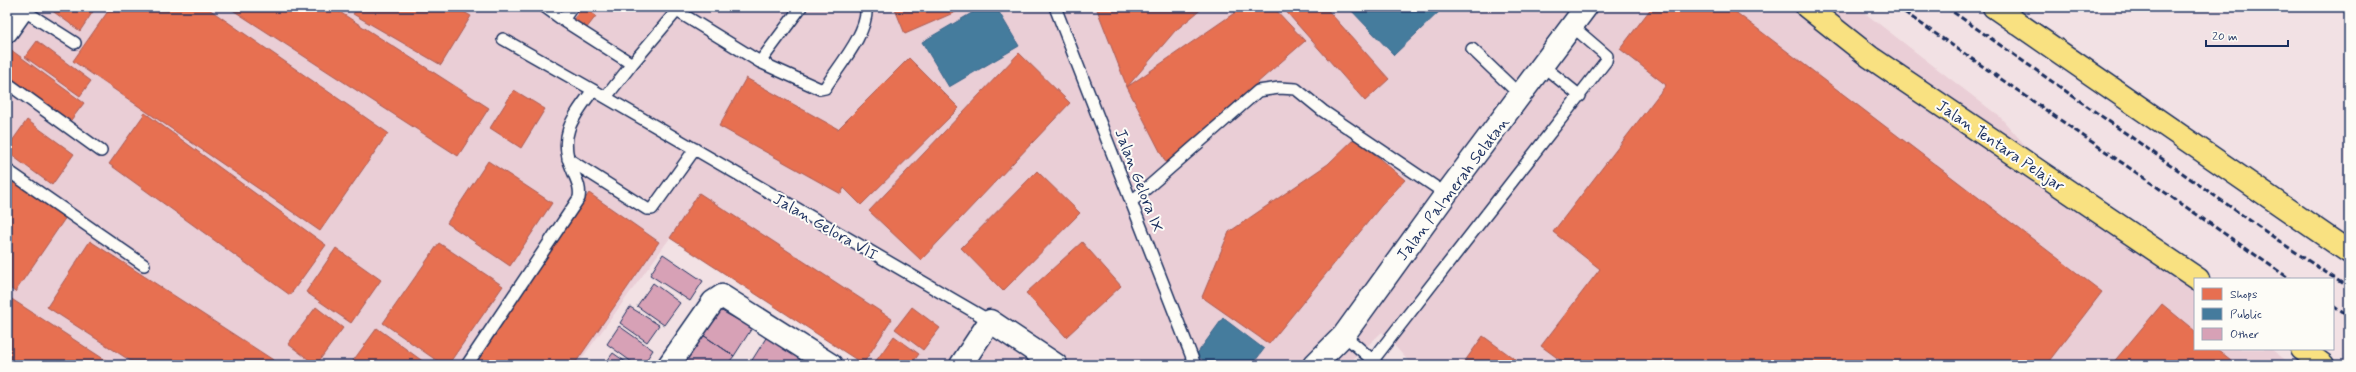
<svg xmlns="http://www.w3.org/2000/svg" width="2356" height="372" viewBox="0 0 2356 372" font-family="Mynerve,sans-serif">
	<rect width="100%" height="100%" fill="#f2e1e4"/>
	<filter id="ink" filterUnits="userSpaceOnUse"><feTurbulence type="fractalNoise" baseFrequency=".025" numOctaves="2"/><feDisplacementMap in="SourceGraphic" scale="8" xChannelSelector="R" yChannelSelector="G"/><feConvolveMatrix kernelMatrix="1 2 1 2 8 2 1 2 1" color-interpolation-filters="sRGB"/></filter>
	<g filter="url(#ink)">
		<path fill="#eaced6" d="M7,7H1857L2000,117L2065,190L2195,290V349H2271L2292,365H1412L1382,332L1347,365H868L670,238L577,365H7Z"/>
		<path fill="#e76f51" stroke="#aa5c55" d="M47,7H96L80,31Z
			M111,7H206L388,133L320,231L73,61Z
			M228,7H332L489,108L458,156Z
			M358,7H455L471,16L441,65L353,14Z
			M583,7L596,16L586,29L573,20Z
			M894,7H967L905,34Z
			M1096,7H1204L1175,31L1127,87Z
			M1243,7H1273L1305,41L1166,163L1127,87Z
			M1282,7H1325L1389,79L1365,101Z
			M1652,7H1729L2102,292L2046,365H1567L1541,346L1600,269L1553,232L1666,85L1620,49Z
			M37,41L91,81L80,96L25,57Z
			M7,47L84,103L68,124L7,80Z
			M1019,53L1070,103L921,260L869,211Z
			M909,58L959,108L861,205L844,188L841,194L719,126L746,78L838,129Z
			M514,90L545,109L521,148L490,128Z
			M145,113L326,245L290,295L109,164Z
			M27,120L74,154L52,185L7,152V148Z
			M1355,138L1405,180L1381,206L1269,344L1202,297L1229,232L1328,164Z
			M488,161L552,203L510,266L447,223Z
			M1037,171L1080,213L1003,291L961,248Z
			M14,181L66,217L15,292L7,286V191Z
			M589,193L659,242L574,365H471Z
			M699,193L892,319L863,364L670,238Z
			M90,241L281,365H137L47,307Z
			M1082,242L1121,286L1066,337L1026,293Z
			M439,243L503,286L448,365H443L383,323Z
			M336,248L381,280L351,323L306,292Z
			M7,296L113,365H7Z
			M2162,304L2195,331V349H2217L2231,360L2227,365L2112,364Z
			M316,307L343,328L316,365L288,344Z
			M912,307L940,328L923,350L895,329Z
			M377,328L428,365H350Z
			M894,336L919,354L911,365H873Z
			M1483,336L1523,365H1462Z"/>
		<path fill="#457b9d" stroke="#38648a" d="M982,7H996L1019,46L949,87L922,42Z
			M1348,7H1444L1394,55Z
			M1223,318L1264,349L1252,365H1210L1196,355Z"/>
		<path fill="#d7a1b6" stroke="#1b2f5e" d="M663,254L703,281L690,301L650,275Z
			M653,283L680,303L664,325L637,306Z
			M630,307L659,325L647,342L620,323Z
			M720,310L752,328L734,356L703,335Z
			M619,326L653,350L643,365H636L607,344Z
			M771,330L805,352L796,365H749Z
			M703,335L734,356L727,365H688L685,363Z
			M613,353L630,365H604Z"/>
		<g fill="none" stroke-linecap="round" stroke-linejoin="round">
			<g stroke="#1b2f5e" stroke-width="14">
				<path id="lane" d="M545,7L563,20L572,7
					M1055,7L1195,365
					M20,8L75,43
					M677,11L760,62L820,89L825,88C838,67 869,32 866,7
					M563,20L632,64L680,7
					M503,39L593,90L990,321
					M1472,49L1521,96
					M760,62L801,7
					M1543,66L1580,96
					M7,83L101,151
					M606,97L632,64
					M568,159L647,209H652L695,149
					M7,170L144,265
					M1131,202L1258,91L1279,88L1296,89L1323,111L1446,194
					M1344,335L1378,365
					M1373,360L1606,61L1607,56L1572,26
					M467,365L579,198C581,187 576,179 572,169C557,135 574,116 593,90"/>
			</g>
			<g stroke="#1b2f5e" stroke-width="25">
				<path id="street" d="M669,365L713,302L722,296L831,365
					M961,365L990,321L1056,365
					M1314,365L1344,335L1446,194L1586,7"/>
			</g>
			<g stroke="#1b2f5e" stroke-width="25">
				<path id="secondary" d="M7,31L24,7"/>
			</g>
			<g stroke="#1b2f5e" stroke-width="25">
				<path id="highway" d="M1807,7L1870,57L2198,279
					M1994,7L2349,252
					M2302,349L2323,365"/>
			</g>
			<use href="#lane" stroke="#fdfcf7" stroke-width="11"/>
			<use href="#street" stroke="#fdfcf7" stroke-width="22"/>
			<use href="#secondary" stroke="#fdfcf7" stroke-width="22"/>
			<use href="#highway" stroke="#f9e181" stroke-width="22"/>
			<path stroke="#1b2f5e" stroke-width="3" stroke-dasharray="6 3" stroke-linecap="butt" d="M1897,7L2290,279
				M1946,7L2282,243L2349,288
				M2333,306L2349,317"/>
		</g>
	</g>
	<g text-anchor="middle" stroke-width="4" stroke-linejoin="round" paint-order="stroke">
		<g font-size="16" fill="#1b2f5e" stroke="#fdfcf7">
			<text transform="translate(2001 145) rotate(34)" y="6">Jalan Tentara Pelajar</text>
			<text transform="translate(1140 180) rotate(69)" y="6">Jalan Gelora IX</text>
			<text transform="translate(1452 188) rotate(-53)" y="6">Jalan Palmerah Selatan</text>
			<text transform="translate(826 226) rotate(30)" y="6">Jalan Gelora VII</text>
		</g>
	</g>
	<rect width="2356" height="372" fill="none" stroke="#fdfcf7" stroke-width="24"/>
	<rect x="12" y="12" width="2332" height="348" fill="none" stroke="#1b2f5e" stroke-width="1.5" filter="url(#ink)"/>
	<rect x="2194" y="278" width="140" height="72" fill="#fdfcf7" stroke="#a3aaba"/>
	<rect x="2202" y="288" width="20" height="12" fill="#e76f51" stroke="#a3aaba"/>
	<text x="2230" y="298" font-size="12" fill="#1b2f5e">Shops</text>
	<rect x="2202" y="308" width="20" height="12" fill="#457b9d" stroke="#a3aaba"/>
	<text x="2230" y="318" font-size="12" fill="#1b2f5e">Public</text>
	<rect x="2202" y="328" width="20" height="12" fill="#d7a1b6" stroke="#a3aaba"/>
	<text x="2230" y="338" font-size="12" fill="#1b2f5e">Other</text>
	<path d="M2206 40v6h82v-6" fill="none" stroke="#1b2f5e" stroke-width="2"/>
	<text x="2212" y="40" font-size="12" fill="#1b2f5e" stroke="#fdfcf7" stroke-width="3" paint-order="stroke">20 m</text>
</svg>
